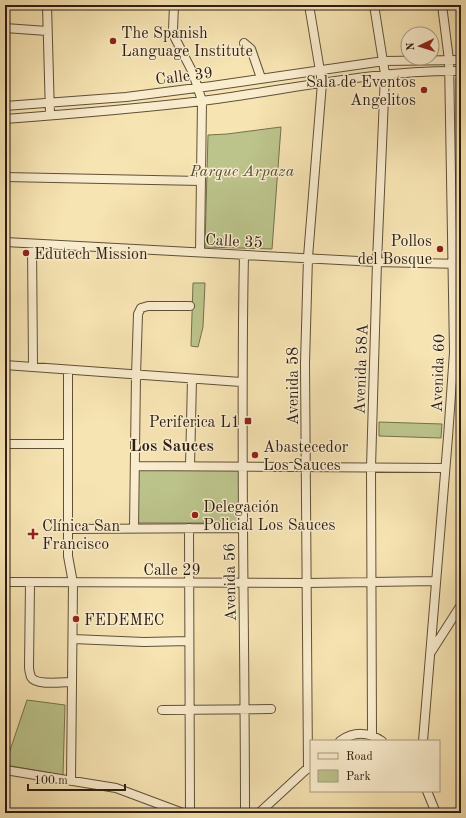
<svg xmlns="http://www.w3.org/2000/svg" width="466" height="818" viewBox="0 0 466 818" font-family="'Old Standard TT',serif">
	<rect width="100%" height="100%" fill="#f7e4b3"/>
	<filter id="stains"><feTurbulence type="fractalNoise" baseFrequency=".005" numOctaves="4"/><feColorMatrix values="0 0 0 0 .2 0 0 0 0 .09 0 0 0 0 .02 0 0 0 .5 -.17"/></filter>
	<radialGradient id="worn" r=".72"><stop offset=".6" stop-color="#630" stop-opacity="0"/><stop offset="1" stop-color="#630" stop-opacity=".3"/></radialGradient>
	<path fill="#bcc48c" stroke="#74714e" d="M456,78H461V259H457Z
		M281,127L272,249L205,247L208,135L227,134Z
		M193,283H205L203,327L198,347L191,346Z
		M379,422L442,424L441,438L379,436Z
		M138,470H240V523H138Z
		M27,700L65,705L63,775L5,765Z"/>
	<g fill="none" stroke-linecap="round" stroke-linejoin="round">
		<g stroke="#5f503a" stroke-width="10">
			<path id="minor" d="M47,5L50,115
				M174,5L173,30L175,38L193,73L202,101L200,252
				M5,28L47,31
				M244,43L251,49L261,78
				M5,106L126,97L212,86L384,61L461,60
				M5,119C71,114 136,109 202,101C288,90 373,70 461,71
				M5,177L201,181
				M5,242L377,262L461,264
				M32,244L33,366
				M244,255C240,441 245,627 245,813
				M5,365L241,382
				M68,370V556L73,583L71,781
				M5,444H67
				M135,466L445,468
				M190,466L192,379
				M134,528L136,375L138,314L141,308L148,306H190
				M189,528L190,813
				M68,529L243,528
				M5,582L308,583L436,581
				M30,583L29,667C29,670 30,674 31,677C36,686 63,682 72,682
				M73,639L144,642L189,641
				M431,652L461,605
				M162,710L271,709
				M372,735L371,467L377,262L385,74L374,5
				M340,741C354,731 369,732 382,741
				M423,741L448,437L454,352L449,60L442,5
				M308,769L305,363L308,257L322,83L309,5
				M5,770L116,788L183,813
				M427,791L436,813
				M259,813L310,766"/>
		</g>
		<use href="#minor" stroke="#faedce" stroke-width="8"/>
	</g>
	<g fill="#8f2418" stroke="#faedce" stroke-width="1.5">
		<circle cx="113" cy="41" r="4"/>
		<circle cx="424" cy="90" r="4"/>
		<circle cx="440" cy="249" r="4"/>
		<circle cx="26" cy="253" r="4"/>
		<rect x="244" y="417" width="8" height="8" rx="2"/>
		<circle cx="255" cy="455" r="4"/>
		<circle cx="195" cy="515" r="4"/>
		<path d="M31 528h4v4h4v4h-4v4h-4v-4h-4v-4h4z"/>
		<circle cx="76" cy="619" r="4"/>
	</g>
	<g text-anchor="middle" stroke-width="3" stroke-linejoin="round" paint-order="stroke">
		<g font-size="16" fill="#2c1e11" stroke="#faedce" text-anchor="start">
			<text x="121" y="38">The Spanish<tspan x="121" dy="18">Language Institute</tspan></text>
			<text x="416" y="87" text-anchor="end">Sala de Eventos<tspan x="416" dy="18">Angelitos</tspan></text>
			<text x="432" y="246" text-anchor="end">Pollos<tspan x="432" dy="18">del Bosque</tspan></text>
			<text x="34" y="259">Edutech Mission</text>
			<text x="240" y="427" text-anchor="end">Periferica L1</text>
			<text x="263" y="452">Abastecedor<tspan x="263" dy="18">Los Sauces</tspan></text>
			<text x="203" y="512">Delegación<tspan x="203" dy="18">Policial Los Sauces</tspan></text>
			<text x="42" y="531">Clínica San<tspan x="42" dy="18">Francisco</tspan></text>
			<text x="84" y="625">FEDEMEC</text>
		</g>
		<g font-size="16" fill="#2c1e11" stroke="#faedce">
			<text transform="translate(184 75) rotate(-7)" y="6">Calle 39</text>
			<text transform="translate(234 240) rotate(3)" y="6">Calle 35</text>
			<text transform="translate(360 369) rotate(-88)" y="6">Avenida 58A</text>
			<text transform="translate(437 373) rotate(-88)" y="6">Avenida 60</text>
			<text transform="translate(292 386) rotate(-90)" y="6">Avenida 58</text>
			<text x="172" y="575">Calle 29</text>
			<text transform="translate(229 582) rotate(-91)" y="6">Avenida 56</text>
		</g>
		<g font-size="16" font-style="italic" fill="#575036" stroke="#faedce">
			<text x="242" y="176">Parque Arpaza</text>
		</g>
		<g font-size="17" font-weight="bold" fill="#2c1e11" stroke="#faedce">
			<text x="172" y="451">Los Sauces</text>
		</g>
	</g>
	<rect width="466" height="818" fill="none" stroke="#f7e4b3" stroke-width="20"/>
	<rect x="6" y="6" width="454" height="806" fill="none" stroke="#2c1e11" stroke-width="2"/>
	<rect x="10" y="10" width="446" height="798" fill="none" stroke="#2c1e11"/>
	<rect x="310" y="740" width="130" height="52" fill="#faedce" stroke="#a89a82"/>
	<rect x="318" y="753" width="20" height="6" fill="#faedce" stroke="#a89a82"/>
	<text x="346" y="760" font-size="12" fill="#2c1e11">Road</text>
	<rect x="318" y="770" width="20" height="12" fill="#bcc48c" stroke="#a89a82"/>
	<text x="346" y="780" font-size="12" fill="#2c1e11">Park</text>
	<g transform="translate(420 46) rotate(266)"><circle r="19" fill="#faedce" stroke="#a89a82"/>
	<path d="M0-3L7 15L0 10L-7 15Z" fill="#8f2418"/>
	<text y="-6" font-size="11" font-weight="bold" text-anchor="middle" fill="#2c1e11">N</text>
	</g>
	<path d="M28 784v6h97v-6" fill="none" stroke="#2c1e11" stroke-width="2"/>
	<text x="34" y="784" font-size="12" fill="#2c1e11" stroke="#faedce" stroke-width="3" paint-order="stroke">100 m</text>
	<rect width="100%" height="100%" filter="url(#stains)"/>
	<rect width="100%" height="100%" fill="url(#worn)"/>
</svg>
